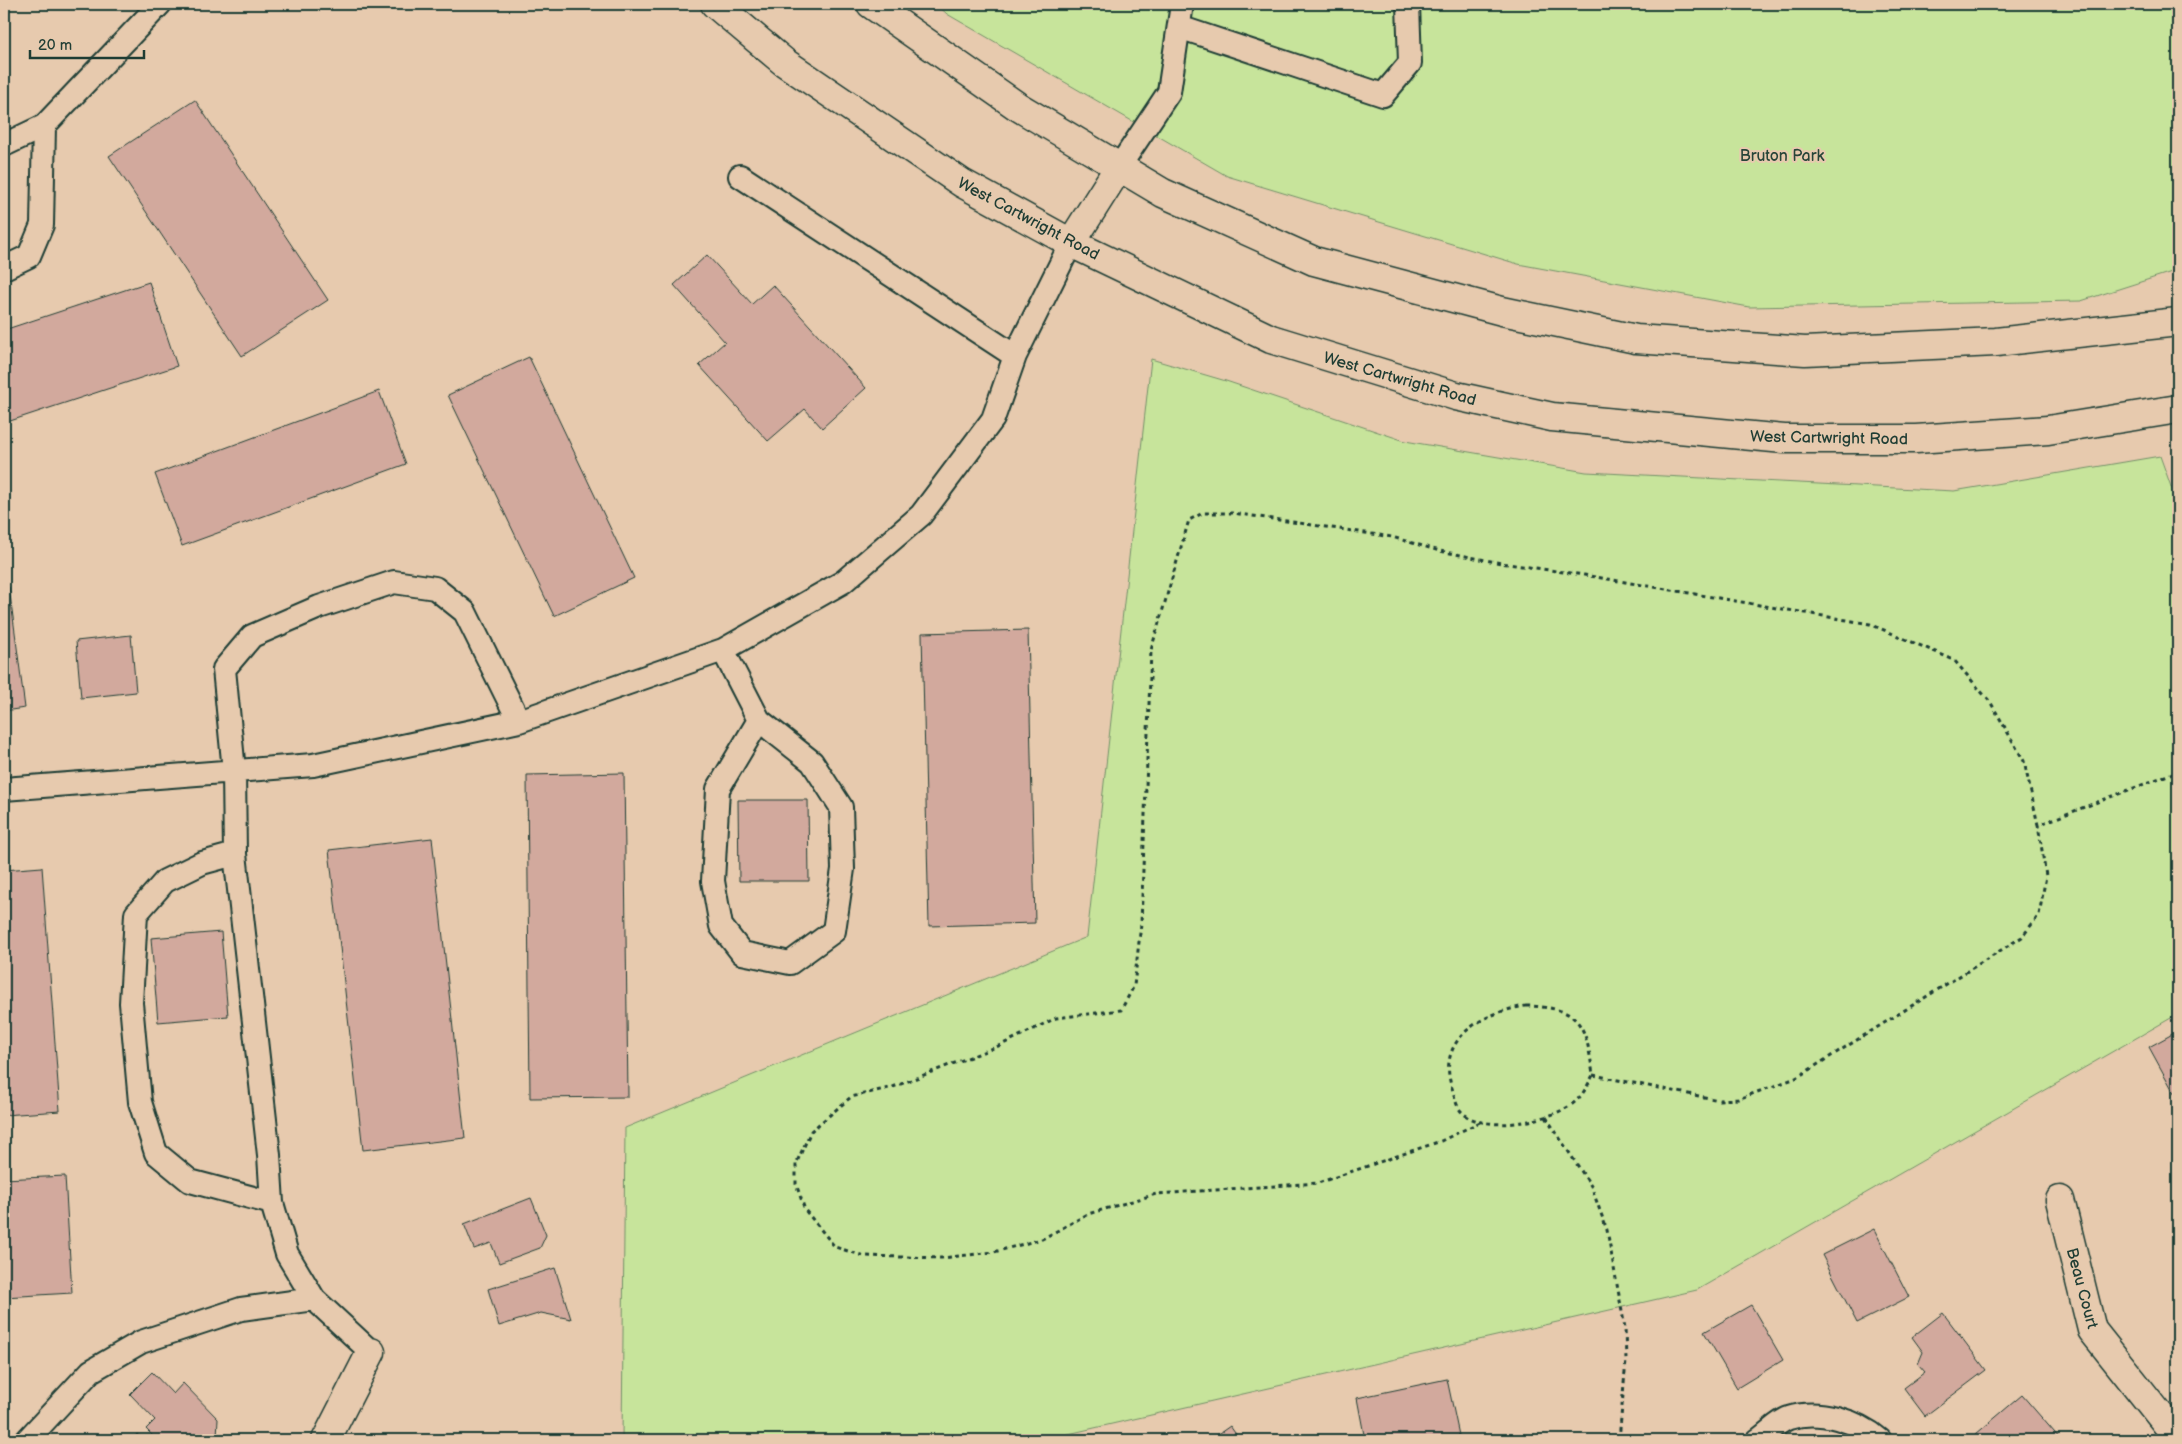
<svg xmlns="http://www.w3.org/2000/svg" width="2182" height="1444" viewBox="0 0 2182 1444" font-family="'Balsamiq Sans',sans-serif">
	<rect width="100%" height="100%" fill="#e7caae"/>
	<filter id="ink" filterUnits="userSpaceOnUse"><feTurbulence type="fractalNoise" baseFrequency=".02" numOctaves="2"/><feDisplacementMap in="SourceGraphic" scale="10" xChannelSelector="R" yChannelSelector="G"/><feConvolveMatrix kernelMatrix="1 2 1 2 8 2 1 2 1" color-interpolation-filters="sRGB"/></filter>
	<g filter="url(#ink)">
		<path fill="#c7e49b" stroke="#739068" d="M936,4H2178V270L2081,301L1749,307L1518,264L1227,176L947,14Z
			M1151,359L1226,381L1405,441L1586,472L1954,491L2160,456L2178,506V1014L1697,1290L1042,1440H622L625,1128L1087,937Z"/>
		<path fill="#d2a99d" stroke="#1f3d34" d="M195,100L328,300L242,356L109,156Z
			M707,255L752,304L773,285L866,388L822,428L805,409L768,441L699,365L725,342L674,285Z
			M149,282L177,366L4,423V330Z
			M529,357L634,578L554,616L448,395Z
			M379,391L406,464L182,546L155,474Z
			M4,587H9L25,708L4,711Z
			M1028,630L1035,923L929,926L922,633Z
			M131,635L136,692L81,698L76,641Z
			M624,773L628,1097L530,1098L527,775Z
			M738,800H808L809,881H739Z
			M432,838L465,1138L363,1150L329,850Z
			M42,867L60,1111L4,1115V870Z
			M221,932L228,1016L158,1022L151,938Z
			M2178,1031V1100L2149,1047Z
			M65,1176L72,1293L4,1297V1179Z
			M531,1198L546,1235L540,1248L499,1263L491,1243L474,1249L464,1224Z
			M1874,1229L1909,1297L1857,1323L1822,1255Z
			M555,1268L571,1319L541,1313L499,1326L488,1289Z
			M1751,1305L1783,1360L1737,1388L1704,1332Z
			M1943,1313L1986,1370L1925,1416L1904,1388L1925,1372L1918,1364L1923,1352L1912,1337Z
			M152,1372L173,1394L183,1383L218,1419L217,1436L212,1440H157L146,1429L155,1420L130,1394Z
			M1447,1379L1460,1440H1365L1357,1398Z
			M2022,1395L2061,1440H1981L1976,1434Z
			M1230,1426L1240,1440H1210Z
			M137,1434L144,1440H131Z"/>
		<g fill="none" stroke-linecap="round" stroke-linejoin="round">
			<g stroke="#1f3d34" stroke-width="26">
				<path id="lane" d="M1179,27L1383,95L1410,63L1408,4
					M4,145L44,126L160,4
					M1119,167L1169,92L1182,4
					M740,176L1015,356
					M4,268L29,256L42,225L44,126
					M723,650L759,720L812,762L841,807L843,869L834,931L790,963L742,953L721,926L713,881L718,789L759,720
					M4,789L313,765L519,721L723,650L843,582L921,515L993,419L1015,356L1071,243
					M235,854L202,863L165,881L136,914L131,1003L140,1102L156,1153L190,1181L272,1203
					M371,1352L314,1299L287,1254L272,1203L269,1155L235,854L234,771L224,669L252,636L319,607L394,582L435,588L465,612L519,721
					M27,1440L91,1371L141,1342L241,1309L314,1299
					M1758,1440C1767,1434 1779,1421 1789,1418C1818,1408 1858,1421 1880,1440"/>
			</g>
			<g stroke="#1f3d34" stroke-width="31">
				<path id="street" d="M2060,1200L2092,1330L2178,1438
					M326,1440L371,1352"/>
			</g>
			<g stroke="#1f3d34" stroke-width="31">
				<path id="secondary" d="M715,4L784,62L962,183L1071,243L1271,339L1456,396L1552,417L1784,439H1916L2048,430L2178,409
					M871,4L1017,106L1163,193L1314,261L1502,311L1636,339L1805,351L1996,342L2178,322
					M1071,243L1119,167"/>
			</g>
			<path stroke="#1f3d34" stroke-width="3" stroke-dasharray="4 4" stroke-linecap="butt" d="M1526,1006C1581,1007 1586,1025 1593,1075C1589,1083 1584,1093 1577,1100C1557,1121 1480,1136 1460,1110C1456,1105 1454,1094 1452,1088C1435,1038 1484,1012 1526,1006Z
				M1593,1075L1719,1100L1738,1099L1796,1078L2022,937L2039,915L2046,876L2038,825L2178,771
				M1546,1117L1591,1186L1607,1230L1625,1328L1626,1361L1619,1440
				M1480,1122L1441,1141L1318,1183L1156,1194L1088,1214L1042,1239L994,1252L942,1258L864,1256L835,1247L805,1210L796,1184V1164L811,1131L851,1097L893,1087L1001,1045L1056,1018L1121,1010L1134,986L1141,924L1151,650L1189,520L1203,513H1233L1392,537L1440,551L1501,563L1584,575L1870,624L1954,660L1991,703L2024,761L2038,825"/>
			<use href="#lane" stroke="#e7caae" stroke-width="22"/>
			<use href="#street" stroke="#e7caae" stroke-width="28"/>
			<use href="#secondary" stroke="#e7caae" stroke-width="28"/>
		</g>
	</g>
	<g text-anchor="middle" stroke-width="4" stroke-linejoin="round" paint-order="stroke">
		<g font-size="16" fill="#274539" stroke="#e7caae">
			<text x="1782" y="161">Bruton Park</text>
		</g>
		<g font-size="16" fill="#1f3d34" stroke="#e7caae">
			<text transform="translate(1029 218) rotate(28)" y="6">West Cartwright Road</text>
			<text transform="translate(1400 378) rotate(16)" y="6">West Cartwright Road</text>
			<text transform="translate(1829 437) rotate(1)" y="6">West Cartwright Road</text>
			<text transform="translate(2083 1288) rotate(75)" y="6">Beau Court</text>
		</g>
	</g>
	<rect width="2182" height="1444" fill="none" stroke="#e7caae" stroke-width="20"/>
	<rect x="10" y="10" width="2162" height="1424" fill="none" stroke="#1f3d34" stroke-width="2" filter="url(#ink)"/>
	<path d="M30 50v8h114v-8" fill="none" stroke="#1f3d34" stroke-width="2.5"/>
	<text x="38" y="50" font-size="15" fill="#1f3d34" stroke="#e7caae" stroke-width="4" paint-order="stroke">20 m</text>
</svg>
